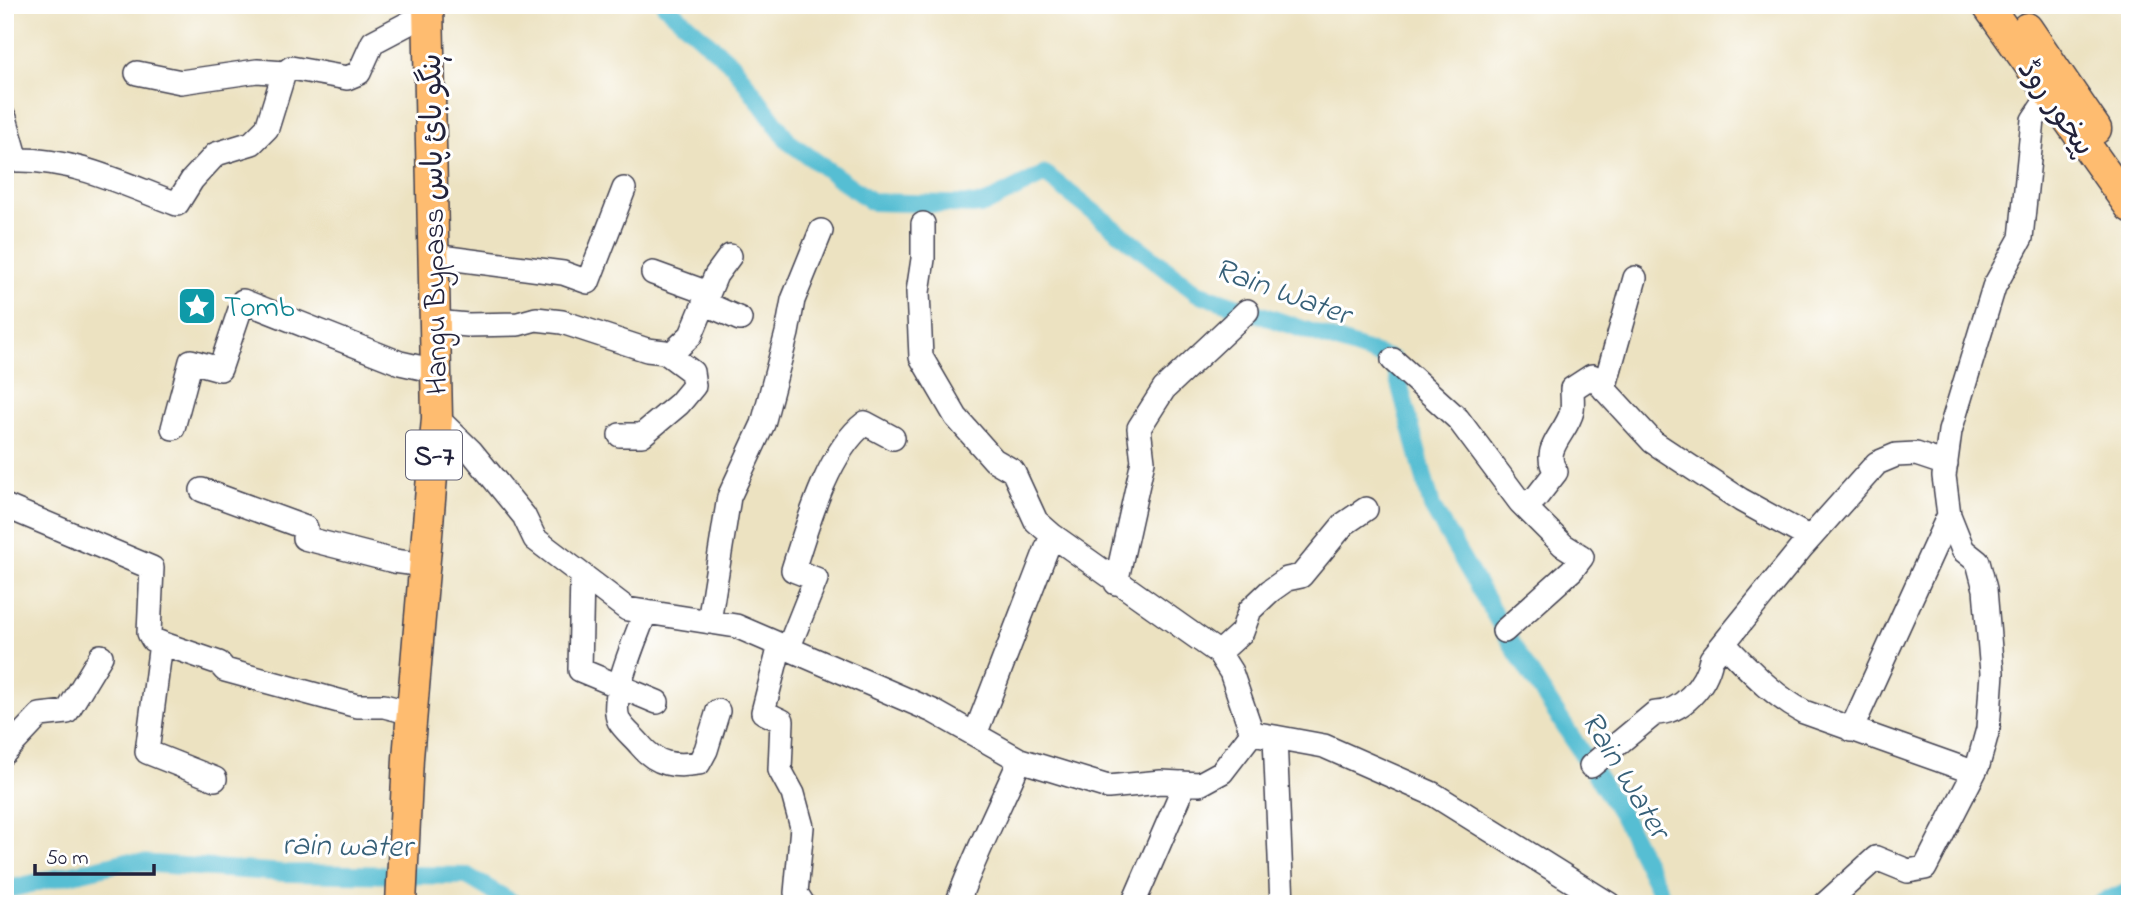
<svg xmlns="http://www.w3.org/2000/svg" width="2135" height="909" viewBox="0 0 2135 909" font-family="'Indie Flower','Playpen Sans Arabic',sans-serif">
	<rect width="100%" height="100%" fill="#fff"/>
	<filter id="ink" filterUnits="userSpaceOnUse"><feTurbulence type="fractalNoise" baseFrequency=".0143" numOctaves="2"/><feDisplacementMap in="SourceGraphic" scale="14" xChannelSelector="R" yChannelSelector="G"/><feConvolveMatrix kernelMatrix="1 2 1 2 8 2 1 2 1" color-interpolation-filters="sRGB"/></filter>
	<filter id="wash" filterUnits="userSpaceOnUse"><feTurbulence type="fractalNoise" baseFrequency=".00686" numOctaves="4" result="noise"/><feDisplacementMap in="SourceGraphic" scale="28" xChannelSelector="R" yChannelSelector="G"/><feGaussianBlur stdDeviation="1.57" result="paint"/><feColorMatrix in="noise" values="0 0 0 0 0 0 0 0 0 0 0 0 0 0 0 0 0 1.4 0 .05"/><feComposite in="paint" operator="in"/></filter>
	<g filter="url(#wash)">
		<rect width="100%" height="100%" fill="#ece2c1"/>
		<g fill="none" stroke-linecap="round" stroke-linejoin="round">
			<path stroke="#56bed3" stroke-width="18" d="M665,5L733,65L789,142L872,202L983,205L1045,174L1197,293L1393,360L1432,507L1516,651L1622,815L1666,904
				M5,890L124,862L287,873L467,876L515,904
				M2099,904L2130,890"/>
		</g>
	</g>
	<g filter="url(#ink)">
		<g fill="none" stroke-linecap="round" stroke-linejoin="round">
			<g stroke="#403f4f" stroke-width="26">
				<path id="minor" d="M137,73L181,82L257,71L284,73
					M5,118L17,160C75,159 123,184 177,204L192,180L216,154L252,143L267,128L284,73L291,68L347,78L359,73L373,42L428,13
					M923,224V259L918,292L921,357L956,417L994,460L1013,471L1036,521L1052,535L1219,653L1231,672L1252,733
					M433,256L563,273L588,282L624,189
					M653,273L708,293
					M704,303L740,319
					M435,322L468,325L518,324L536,319L562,322L647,350L665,352L692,372L694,386L679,404L642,435H620
					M670,355L691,335L716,275L730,256
					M1393,360L1458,419L1520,502L1535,499L1556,472C1540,449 1567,433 1572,411C1573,404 1572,396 1572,389L1592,376L1653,442L1741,500L1810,538
					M1604,389L1635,278
					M437,418L471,451L524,516L535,539L627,609L736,626L933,711L1020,760L1108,787L1161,782L1200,784L1222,772L1252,733L1324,746L1433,794L1609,904
					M173,428L191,361L220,369L243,301L400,363L436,371
					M202,490L306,528L304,538L394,561L424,565
					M5,506L152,568L149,633L153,640L161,643
					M582,575L580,670L657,702
					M1116,583L1143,461L1139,428L1164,389L1247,311
					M645,613C637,636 608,699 619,721C624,730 635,738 641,746C657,765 675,767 699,763L706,750L718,711
					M709,622L729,497L763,424L787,333L793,300L821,231
					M1504,631L1572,570L1582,557L1563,545L1520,502
					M1724,644C1749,669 1772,695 1804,712L1973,772
					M780,645L763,712L782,721L780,770L793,794L802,827L796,893L803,904
					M788,649L816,579L793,570C807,526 828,451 865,423L893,438
					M1219,653L1242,632L1250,610L1270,591L1287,579L1301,576L1344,524L1366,509
					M1851,730L1949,515
					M976,732L1052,535
					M1275,737L1282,904
					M5,752L40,715L67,712L101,656
					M1591,766L1655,713C1682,713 1706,685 1711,659L1802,547L1877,463L1896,455L1916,454L1946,464
					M215,779L147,752L161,643L219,663L225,670L357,706H384L412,713
					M957,904C975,854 999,808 1020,760
					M1133,904L1179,798L1182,783
					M1825,904L1876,858L1908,871L1925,868L1978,765L1988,729L1992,673L1985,589L1978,562L1963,550L1949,515L1944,476L1950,431L1994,287L2021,238L2033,120L2049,96L2062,85"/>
			</g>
			<g stroke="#403f4f" stroke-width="33">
				<path id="major" d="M1987,5L2130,207
					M2027,28L2096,129
					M401,904L408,758L437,418L428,5"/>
			</g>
			<use href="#minor" stroke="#fff" stroke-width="23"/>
			<use href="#major" stroke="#febc70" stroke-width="30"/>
		</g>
	</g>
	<defs>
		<g id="sight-square" transform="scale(2.0125)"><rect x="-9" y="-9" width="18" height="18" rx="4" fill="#0f9aa8" stroke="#fff"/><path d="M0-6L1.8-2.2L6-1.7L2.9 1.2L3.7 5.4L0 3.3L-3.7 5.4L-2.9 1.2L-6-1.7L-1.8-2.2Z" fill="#fff"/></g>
	</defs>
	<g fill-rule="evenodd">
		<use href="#sight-square" x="197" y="306"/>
	</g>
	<g text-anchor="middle" stroke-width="6" stroke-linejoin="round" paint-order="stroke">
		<rect fill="#fff" stroke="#646476" stroke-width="2" x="406" y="430.5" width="56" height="49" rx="5"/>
		<g font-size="28" font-weight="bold" fill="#22223b">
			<text x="434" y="465">S-7</text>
		</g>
		<g font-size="30" fill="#22223b" stroke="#fff">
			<text transform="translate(2057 107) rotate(55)" y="10">پیخور روڈ</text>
			<text transform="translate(433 224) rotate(-91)" y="10">Hangu Bypass ہنگو بائ پاس</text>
		</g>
		<g font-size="30" fill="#0d838f" stroke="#fff" text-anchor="start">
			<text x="224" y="316">Tomb</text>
		</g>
		<g font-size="32" font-style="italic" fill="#376078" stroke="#fff">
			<text transform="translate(1283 290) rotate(20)" y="11">Rain Water</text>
			<text transform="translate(1627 774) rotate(59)" y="11">Rain Water</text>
			<text transform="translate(347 844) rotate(1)" y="11">rain water</text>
		</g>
	</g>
	<rect width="2135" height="909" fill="none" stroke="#fff" stroke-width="28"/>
	<path d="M35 864v10h119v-10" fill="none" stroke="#22223b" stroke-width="3.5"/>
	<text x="46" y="864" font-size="21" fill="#22223b" stroke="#ffffff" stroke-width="5" paint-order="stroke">50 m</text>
</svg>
